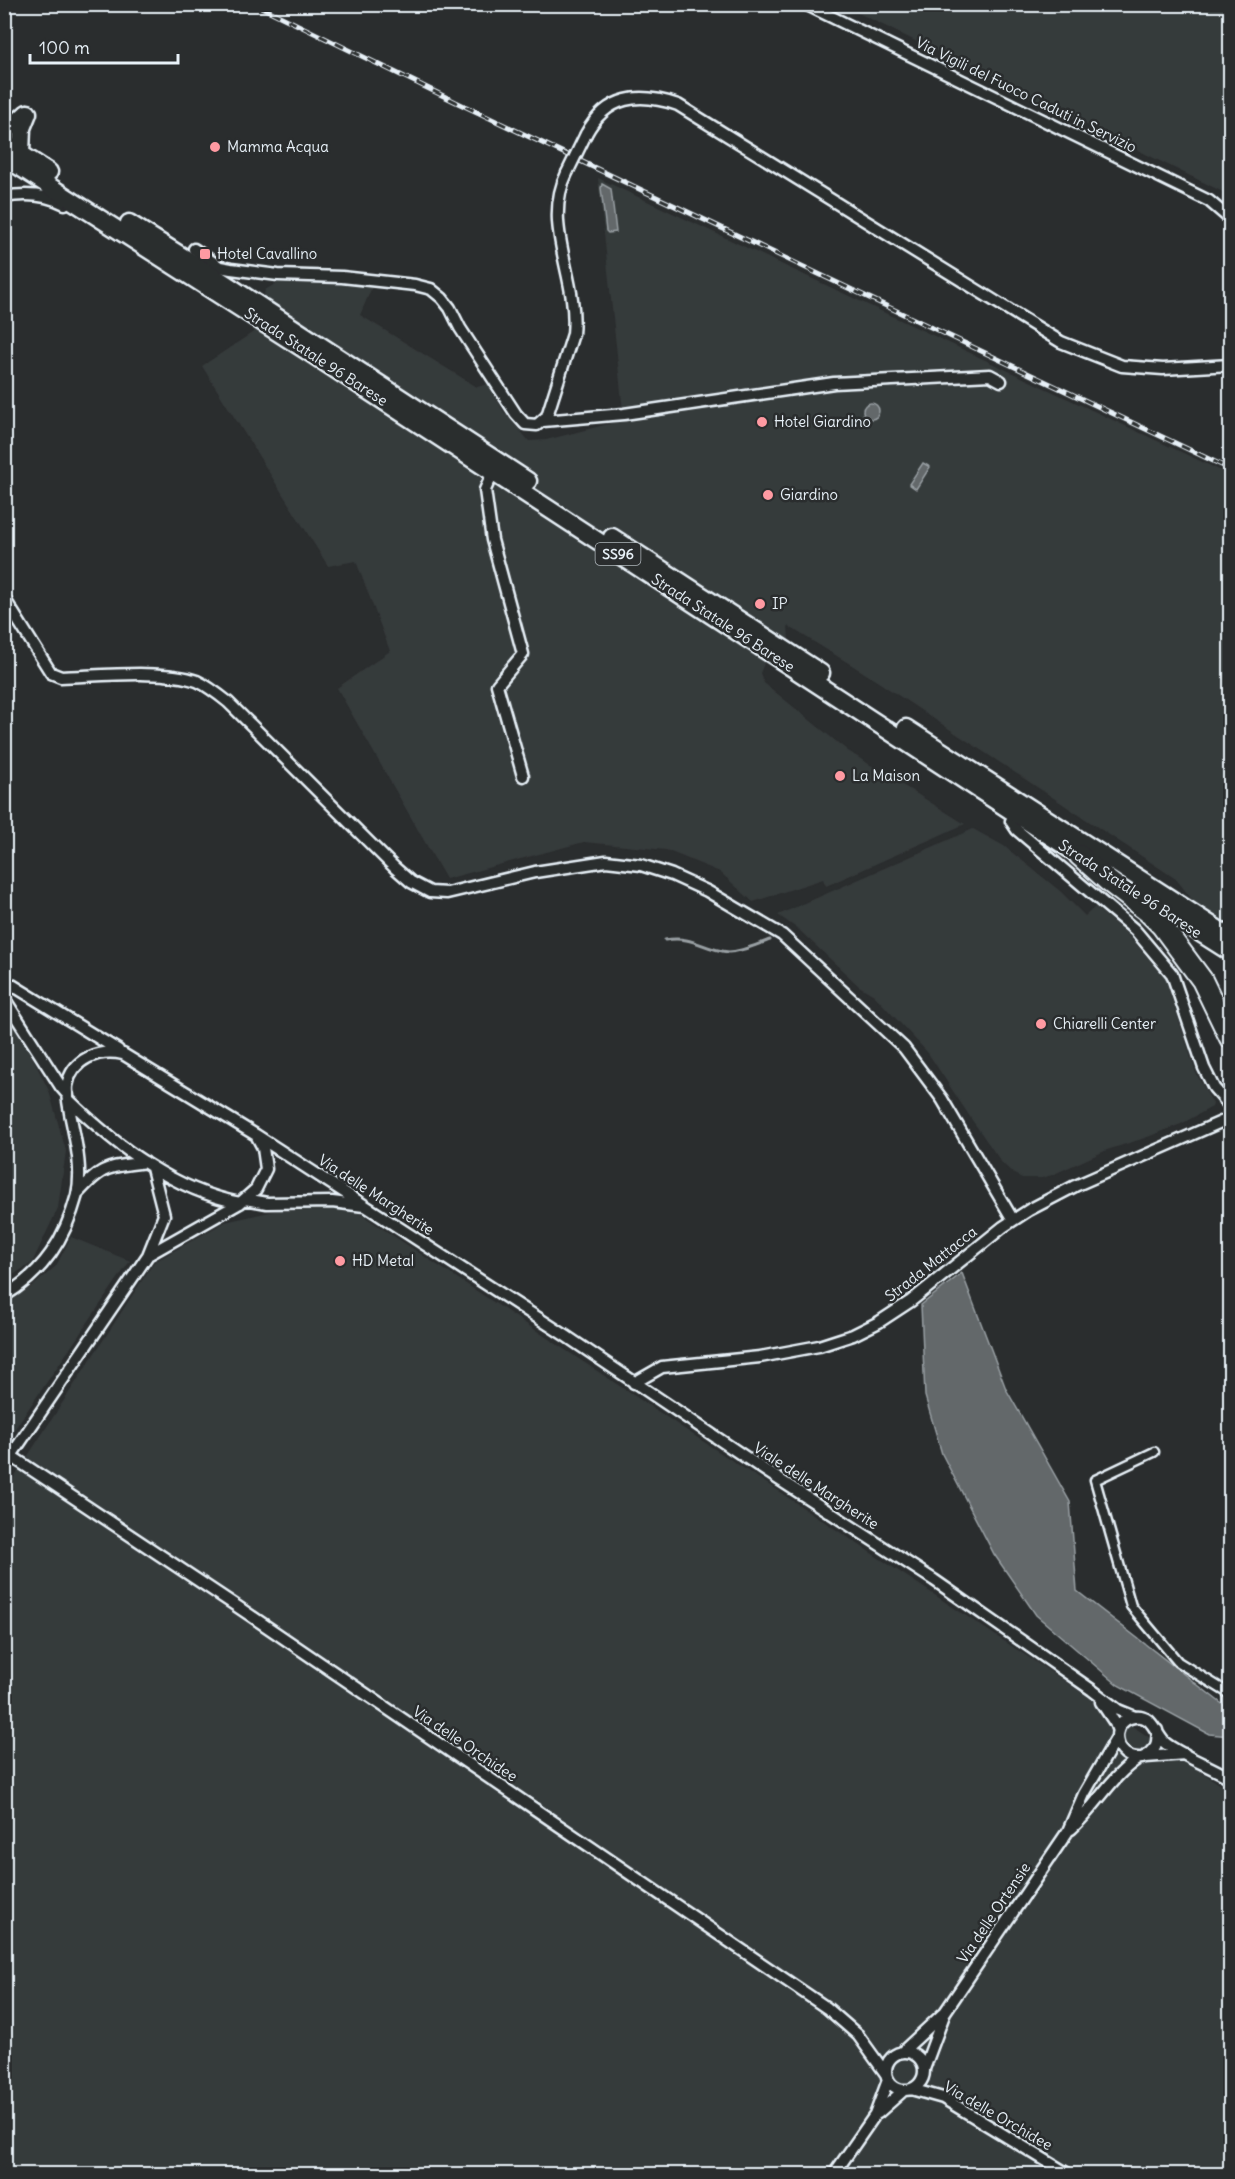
<svg xmlns="http://www.w3.org/2000/svg" width="1235" height="2179" viewBox="0 0 1235 2179" font-family="Delius,sans-serif">
	<rect width="100%" height="100%" fill="#2a2d2e"/>
	<filter id="ink" filterUnits="userSpaceOnUse"><feTurbulence type="fractalNoise" baseFrequency=".0167" numOctaves="2"/><feDisplacementMap in="SourceGraphic" scale="12" xChannelSelector="R" yChannelSelector="G"/><feConvolveMatrix kernelMatrix="1 2 1 2 8 2 1 2 1" color-interpolation-filters="sRGB"/></filter>
	<g filter="url(#ink)">
		<path fill="#363a3b" d="M842,5H1230V198L1221,191Z
			M598,178L1230,475V948L1176,879L863,672L788,626L789,640L777,633L760,673L764,683L848,751L965,824L826,886L823,879L753,902L720,872L666,850L584,842L446,879L337,688L390,651L356,561L328,566L202,366L258,329L265,290L277,283H347L372,287L360,315L477,387L488,384L504,412L529,441L546,440L624,420Z
			M973,829L1004,846L1060,891L1085,916L1095,907L1126,933L1165,977L1196,1073L1213,1104L1212,1107L1181,1124L1145,1138L1107,1150L1052,1175L1042,1178H1022L1014,1174L1002,1163L972,1120L928,1053L874,995L859,986L798,929L778,915Z
			M5,1012L16,1024L49,1091L66,1151L58,1208L32,1263L5,1280Z
			M292,1207L353,1209L1230,1791V2174H5V1491L154,1262L225,1222Z
			M71,1237L130,1261L5,1443V1303L33,1286L56,1266Z"/>
		<path fill="#63686b" stroke="#989fa3" stroke-width="1.5" d="M602,184L611,189L616,232L608,233L606,231L601,188Z
			M863 411a8 8 0 1 1 16 0a8 8 0 1 1-16 0Z
			M923,463L930,467L916,489L909,484Z
			M962,1273L1006,1389L1070,1502L1077,1591L1230,1710V1736L1209,1734L1118,1685L1036,1615L994,1554L942,1454L925,1396L921,1305Z"/>
		<g fill="none" stroke-linecap="round" stroke-linejoin="round">
			<path stroke="#989fa3" stroke-width="3" d="M665,940C694,935 703,950 729,952C741,952 758,944 770,940"/>
			<g stroke="#e8f1f8" stroke-width="13">
				<path id="pedestrian" d="M1154,1452L1095,1480L1131,1606L1178,1662L1230,1694"/>
			</g>
			<g stroke="#e8f1f8" stroke-width="15">
				<path id="minor" d="M805,4L1209,201L1230,219
					M586,134C607,95 639,92 678,105L1061,342L1122,366L1163,369L1230,365
					M4,197C26,193 45,194 65,204
					M194,249L220,267L231,269L278,275L342,277L415,285L431,289L442,298L450,308L460,328L516,414L525,424L537,425L547,416L573,334C579,277 541,226 567,173
					M543,421L624,414L834,383L990,375L1001,381
					M493,472L485,490L492,540L523,654L497,685L523,776
					M4,598L51,673L61,677C98,676 164,669 197,681C208,686 218,694 228,702L395,868L411,882L430,892L447,893L535,872L606,861L641,865L672,875L707,891L782,935L904,1048L942,1099L1013,1220
					M1016,814L1011,821L1017,830L1135,930L1172,974L1204,1068L1214,1088L1230,1106
					M4,980L118,1050
					M4,998L61,1087L68,1095
					M68,1099C116,1146 173,1190 240,1203
					M256,1135L566,1336L766,1471L934,1580L1092,1690L1118,1710L1135,1717
					M77,1194C104,1164 108,1168 145,1162
					M245,1199L267,1203L332,1202L364,1206
					M4,1296C44,1272 65,1239 77,1195C83,1169 75,1139 70,1113C69,1105 66,1095 67,1086C72,1058 99,1049 123,1054L256,1135L263,1148L266,1169L256,1189L240,1203L148,1255
					M634,1383L662,1367L760,1357L819,1346L853,1335L879,1322L911,1301L1003,1227L1029,1210L1075,1186L1230,1118
					M11,1456L238,1607L827,2008L858,2035L886,2074
					M4,1466L148,1255L164,1215L152,1168
					M1101,1702L1115,1723L1118,1731
					M1157,1730C1159,1744 1155,1753 1142,1758C1113,1761 1108,1721 1134,1717C1152,1714 1154,1731 1164,1742C1176,1753 1214,1768 1230,1778
					M1146,1757L1185,1754
					M1071,1829C1096,1807 1111,1776 1139,1758
					M886 2071a19 19 0 1 1 38 0a19 19 0 1 1-38 0Z
					M902,2052L945,2012L1068,1831L1084,1794L1117,1737
					M924,2069L944,2015
					M911,2089L943,2098L1068,2174
					M878,2113L904,2090
					M834,2174L875,2115L888,2080"/>
			</g>
			<g stroke="#e8f1f8" stroke-width="21">
				<path id="primary" d="M4,129L16,123L27,113
					M4,143L49,172
					M21,153L22,128L28,113
					M4,157L310,353L1088,861
					M129,223L220,280L528,481
					M612,537L821,673
					M906,728L1230,937
					M1137,893L1230,952"/>
			</g>
			<g stroke="#e8f1f8" stroke-width="24">
				<path id="motorway" d="M1079,855L1108,881L1147,911L1162,926L1202,980L1230,1038"/>
			</g>
			<use href="#pedestrian" stroke="#2a2d2e" stroke-width="8"/>
			<use href="#minor" stroke="#2a2d2e" stroke-width="10"/>
			<use href="#primary" stroke="#2a2d2e" stroke-width="16"/>
			<use href="#motorway" stroke="#2a2d2e" stroke-width="20"/>
			<g stroke="#e8f1f8" stroke-width="5">
				<path id="rail" d="M255,4L458,103L1230,469"/>
			</g>
			<use href="#rail" stroke="#2a2d2e" stroke-width="3" stroke-dasharray="9" stroke-linecap="butt"/>
			<g stroke="#e8f1f8" stroke-width="15" stroke-linecap="butt">
				<path id="minor-bridge" d="M567,173L586,134"/>
			</g>
			<use href="#minor-bridge" stroke="#2a2d2e" stroke-width="10"/>
		</g>
	</g>
	<g fill="#ff9aa2" stroke="#2a2d2e" stroke-width="2">
		<circle cx="215" cy="147" r="6"/>
		<rect x="199" y="248" width="12" height="12" rx="3"/>
		<circle cx="762" cy="422" r="6"/>
		<circle cx="768" cy="495" r="6"/>
		<circle cx="760" cy="604" r="6"/>
		<circle cx="840" cy="776" r="6"/>
		<circle cx="1041" cy="1024" r="6"/>
		<circle cx="340" cy="1261" r="6"/>
	</g>
	<g text-anchor="middle" stroke-width="5" stroke-linejoin="round" paint-order="stroke">
		<rect fill="#2a2d2e" stroke="#afb6bb" stroke-width="1.5" x="595.5" y="543" width="45" height="22" rx="4.5"/>
		<g font-size="14" font-weight="bold" fill="#e8f1f8">
			<text x="618" y="559">SS96</text>
		</g>
		<g font-size="15" fill="#e8f1f8" stroke="#2a2d2e">
			<text transform="translate(1026 95) rotate(26)" y="5">Via Vigili del Fuoco Caduti in Servizio</text>
			<text transform="translate(316 357) rotate(33)" y="5">Strada Statale 96 Barese</text>
			<text transform="translate(723 623) rotate(33)" y="5">Strada Statale 96 Barese</text>
			<text transform="translate(1130 889) rotate(33)" y="5">Strada Statale 96 Barese</text>
			<text transform="translate(376 1195) rotate(33)" y="5">Via delle Margherite</text>
			<text transform="translate(931 1264) rotate(-38)" y="5">Strada Mattacca</text>
			<text transform="translate(816 1486) rotate(33)" y="5">Viale delle Margherite</text>
			<text transform="translate(465 1744) rotate(34)" y="5">Via delle Orchidee</text>
			<text transform="translate(994 1913) rotate(-56)" y="5">Via delle Ortensie</text>
			<text transform="translate(998 2116) rotate(30)" y="5">Via delle Orchidee</text>
		</g>
		<g font-size="15" fill="#e8f1f8" stroke="#2a2d2e" text-anchor="start">
			<text x="227" y="152">Mamma Acqua</text>
			<text x="217" y="259">Hotel Cavallino</text>
			<text x="774" y="427">Hotel Giardino</text>
			<text x="780" y="500">Giardino</text>
			<text x="772" y="609">IP</text>
			<text x="852" y="781">La Maison</text>
			<text x="1053" y="1029">Chiarelli Center</text>
			<text x="352" y="1266">HD Metal</text>
		</g>
	</g>
	<rect width="1235" height="2179" fill="none" stroke="#2a2d2e" stroke-width="24"/>
	<rect x="12" y="12" width="1211" height="2155" fill="none" stroke="#e8f1f8" stroke-width="2" filter="url(#ink)"/>
	<path d="M30 54v9h148v-9" fill="none" stroke="#e8f1f8" stroke-width="3"/>
	<text x="39" y="54" font-size="18" fill="#e8f1f8" stroke="#2a2d2e" stroke-width="4.5" paint-order="stroke">100 m</text>
</svg>
